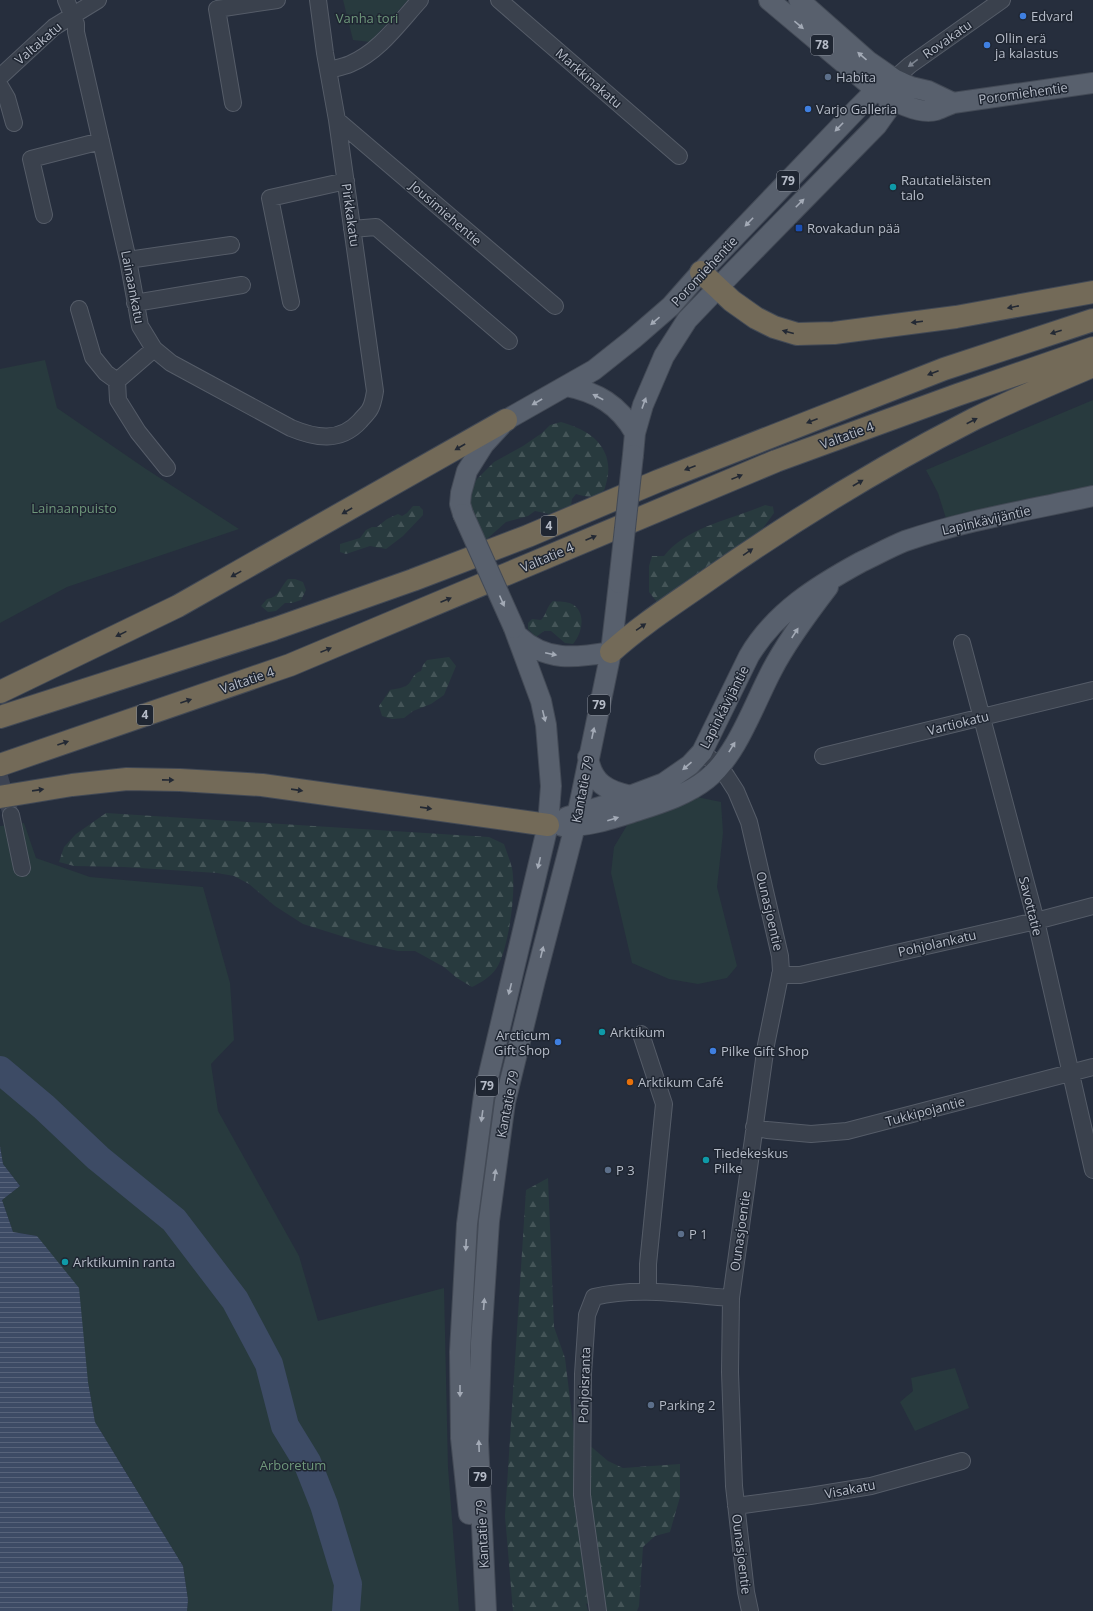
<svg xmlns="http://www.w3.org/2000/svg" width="1093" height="1611" viewBox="0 0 1093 1611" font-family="'Open Sans',sans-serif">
	<defs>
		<pattern id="forest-firs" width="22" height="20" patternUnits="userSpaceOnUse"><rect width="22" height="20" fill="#283a3e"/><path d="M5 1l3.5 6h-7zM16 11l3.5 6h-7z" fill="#455558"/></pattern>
		<pattern id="water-rules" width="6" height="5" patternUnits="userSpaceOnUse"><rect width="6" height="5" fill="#3d4b65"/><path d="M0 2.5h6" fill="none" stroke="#57637a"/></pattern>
	</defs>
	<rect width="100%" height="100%" fill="#262e3d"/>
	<path fill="url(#forest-firs)" d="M561,422C574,426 588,431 597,441C608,453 611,468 606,484C605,489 603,494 598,495C591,498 583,496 576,494L572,499L571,505C563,509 556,510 549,514L535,511L528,516L506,522L487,539L481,538L469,513L470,490L476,480L494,462L523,446L542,433L550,425Z
		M765,505L773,507L774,513L761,531L665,601L657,602L649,592V566L652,556H664C686,527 733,519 765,505Z
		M413,506H419L423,510V515L403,536L386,549L370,546L346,554L340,552V544L360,538L366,530L372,527H377L387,519L398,514L402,516L407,513Z
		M288,579H295L303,582L306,590L301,600L292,603H285L276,611L268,612L261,606L267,599C280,597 280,587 288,579Z
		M553,601C559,602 566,601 572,604C587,612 582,634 573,644L565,643L551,631H544L536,637L528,629V623L532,619L541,620C547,614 546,607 553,601Z
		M449,657L456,666L444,695L431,704L413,711L404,718L392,719L382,716L379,706L390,690C395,689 402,688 406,686C414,681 410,675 421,671L423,665L427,660Z
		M106,813L489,837L504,844C507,854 513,866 513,876C515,898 508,952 496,969C489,978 482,982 472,987L457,978L444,967L415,951H398L367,944L303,924L275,906L249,884L234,876L217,873L124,867L74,866L59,862L64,847L76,834Z
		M548,1178L554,1327L565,1358L574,1432L608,1461L623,1468L680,1464V1497L670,1532L655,1536L643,1547L639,1606L637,1611H597L586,1603L588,1611H513L505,1516L526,1190Z"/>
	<path fill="#283a3e" d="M343,0H408L370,42L353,40Z
		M45,360L57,408L146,469L239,529L67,587L0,623V369Z
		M1093,400V488L949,528L938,493L926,470Z
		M697,797L721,802L723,833L717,887L737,966L727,978L698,984L669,979L632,963L611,873L614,847L629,822Z
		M24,823L36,858L90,877L203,887L230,983L234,1040L211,1064L218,1111L299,1256L318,1321L444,1288L448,1467L459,1611H187L188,1600L183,1566L95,1422L88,1382L37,1236L13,1232L2,1200L20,1186L3,1164L0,1146V826Z
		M955,1368L969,1408L915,1431L900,1402L913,1391L911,1378Z"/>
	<path fill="url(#water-rules)" d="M0,1146L3,1164L20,1186L2,1200L13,1232L37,1236L79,1288L88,1382L95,1422L183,1566L188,1600L187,1611H0Z"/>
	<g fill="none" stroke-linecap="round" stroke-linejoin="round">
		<path stroke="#3d4b65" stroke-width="28" d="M0,1070L44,1107L98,1158L174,1220L235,1300L269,1364L285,1426L307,1462L324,1505L348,1584L346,1611"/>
		<path stroke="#3c4352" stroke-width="16" stroke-dasharray="16 8" stroke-linecap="butt" d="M0,777L11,815"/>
		<g stroke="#555c68" stroke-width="18">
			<path id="minor" d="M66,0L76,24V32L128,260L140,326L154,349L171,363L291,428C315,438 340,443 360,421C363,417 368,413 370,409C373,404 374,397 375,391L337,120L325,53L318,0
				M499,0L679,156
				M329,70C336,68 343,67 350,64C379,52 399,23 420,0
				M0,77L54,27L98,0
				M894,79L910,65L1002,0
				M0,86L7,98L14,123
				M233,103L217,9L277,0
				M337,120L555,306
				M44,215L31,159L101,141
				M352,229L376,227L509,341
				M128,260L231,245
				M291,302L270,198L346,181
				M135,303L242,285
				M79,309L93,357L106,373L117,381L154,349
				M117,381L118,400L138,432L167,468
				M962,643L1036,921L1093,1170
				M702,752L720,767L727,777L736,791L749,822L780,956L781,971L766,1045L731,1298L730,1372L734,1486L746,1592L750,1611
				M823,756L1093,690
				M11,815L22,868
				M780,975H800L1036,921L1093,906
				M641,1034L664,1104L648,1264V1291
				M754,1127L767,1130L811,1134L847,1131L1093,1067
				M736,1506L810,1496L871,1486L962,1461
				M598,1611L582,1495L583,1374L587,1315L594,1297C639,1286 686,1295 731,1298"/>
		</g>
		<g stroke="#434a56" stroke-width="22">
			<path id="major" d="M769,0L876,90C890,99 918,115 936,110C942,108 948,105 953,103L1093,83
				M799,0L868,61L894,79L911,87L928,91L953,103
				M566,386C597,392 619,405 635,433
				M633,455L635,433L643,405L664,356L687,320L734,271L877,125L894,101L895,91L894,79
				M463,514L460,504L461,493L467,471L484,444L506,420L594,370L633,339L671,306L701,272L857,109L876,90L894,79
				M518,636C546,662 575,658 611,652
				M588,757C592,783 607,791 631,796
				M567,817L603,806L664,783L690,765L702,752L749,656C775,612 817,586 861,562C876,555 890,547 905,541C966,520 1030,510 1093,496
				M562,826C588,827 611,819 636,811C661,803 687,795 707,779C737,755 754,704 772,670C787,641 808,613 828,587
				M469,1514L461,1438L460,1352L467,1224L484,1095L548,825L551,786L546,725L541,701L514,628
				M486,1611L478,1441L481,1343L489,1221L505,1102L535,980L575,826L611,652L619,583"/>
		</g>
		<g stroke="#424955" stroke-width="24">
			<path id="highway" d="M701,272L732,301L756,318L774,327L797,334L834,333L956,317L1093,292
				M611,652C642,624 677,602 711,578C795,519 882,466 974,419C1013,400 1053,383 1093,366
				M0,692L178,606L506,420
				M0,717L274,629L413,580L528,536L658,481L944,369L1093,320
				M0,765L290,665L776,461L957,395L1093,348
				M0,797L72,785L127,779L180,780L262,785L548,825"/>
		</g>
		<use href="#minor" stroke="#3a414d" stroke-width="16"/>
		<use href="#major" stroke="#58606d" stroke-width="20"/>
		<use href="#highway" stroke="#736a58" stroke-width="22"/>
		<g stroke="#434a56" stroke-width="22" stroke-linecap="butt">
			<path id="major-bridge" d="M463,514L514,628
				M619,583L633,455"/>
		</g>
		<use href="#major-bridge" stroke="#58606d" stroke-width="20"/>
	</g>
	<defs><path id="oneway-solid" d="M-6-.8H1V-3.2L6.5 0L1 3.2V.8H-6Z"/></defs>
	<g fill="#a3aab6">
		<use href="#oneway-solid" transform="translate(799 25) rotate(40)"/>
		<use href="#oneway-solid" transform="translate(862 56) rotate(-139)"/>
		<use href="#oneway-solid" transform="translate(839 127) rotate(134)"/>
		<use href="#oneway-solid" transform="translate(800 203) rotate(-45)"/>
		<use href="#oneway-solid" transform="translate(749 222) rotate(134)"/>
		<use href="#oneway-solid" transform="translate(655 321) rotate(139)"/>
		<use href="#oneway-solid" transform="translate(598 397) rotate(-152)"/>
		<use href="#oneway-solid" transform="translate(537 402) rotate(150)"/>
		<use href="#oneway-solid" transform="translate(644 403) rotate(-70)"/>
		<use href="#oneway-solid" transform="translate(502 601) rotate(66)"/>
		<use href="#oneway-solid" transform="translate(795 633) rotate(-57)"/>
		<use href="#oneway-solid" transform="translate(551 654) rotate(12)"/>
		<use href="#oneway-solid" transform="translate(544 716) rotate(76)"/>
		<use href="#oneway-solid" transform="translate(593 733) rotate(-78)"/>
		<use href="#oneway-solid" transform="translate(732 747) rotate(-58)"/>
		<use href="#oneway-solid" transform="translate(687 766) rotate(139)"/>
		<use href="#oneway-solid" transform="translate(613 819) rotate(-17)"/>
		<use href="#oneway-solid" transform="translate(539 863) rotate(103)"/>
		<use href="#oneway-solid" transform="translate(542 952) rotate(-76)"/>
		<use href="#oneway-solid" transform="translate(510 989) rotate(104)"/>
		<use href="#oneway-solid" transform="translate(482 1116) rotate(98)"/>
		<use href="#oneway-solid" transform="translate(495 1175) rotate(-82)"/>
		<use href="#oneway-solid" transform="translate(466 1245) rotate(93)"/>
		<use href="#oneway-solid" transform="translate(484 1304) rotate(-85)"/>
		<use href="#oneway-solid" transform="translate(460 1391) rotate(90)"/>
		<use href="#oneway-solid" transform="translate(479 1446) rotate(-92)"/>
	</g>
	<use fill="#7e8591" href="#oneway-solid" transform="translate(913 63) rotate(143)"/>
	<g fill="#232934">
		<use href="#oneway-solid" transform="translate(1013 307) rotate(169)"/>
		<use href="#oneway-solid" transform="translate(917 322) rotate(173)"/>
		<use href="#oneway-solid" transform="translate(788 332) rotate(-165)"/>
		<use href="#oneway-solid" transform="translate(1056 332) rotate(162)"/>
		<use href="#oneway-solid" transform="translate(933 373) rotate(159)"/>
		<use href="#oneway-solid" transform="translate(812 421) rotate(159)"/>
		<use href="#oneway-solid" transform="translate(972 421) rotate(-27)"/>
		<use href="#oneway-solid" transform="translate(460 447) rotate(150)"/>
		<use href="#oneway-solid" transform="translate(690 468) rotate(159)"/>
		<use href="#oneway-solid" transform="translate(737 477) rotate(-22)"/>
		<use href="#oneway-solid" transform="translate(858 483) rotate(-30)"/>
		<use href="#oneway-solid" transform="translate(347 511) rotate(150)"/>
		<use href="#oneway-solid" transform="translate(591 538) rotate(-23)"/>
		<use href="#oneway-solid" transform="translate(748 552) rotate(-35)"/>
		<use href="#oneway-solid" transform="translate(236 574) rotate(151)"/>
		<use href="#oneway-solid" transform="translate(446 600) rotate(-23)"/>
		<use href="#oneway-solid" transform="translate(641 627) rotate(-35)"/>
		<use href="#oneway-solid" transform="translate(121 634) rotate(154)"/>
		<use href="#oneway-solid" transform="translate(326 650) rotate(-22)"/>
		<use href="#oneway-solid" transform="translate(186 701) rotate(-19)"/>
		<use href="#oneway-solid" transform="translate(63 743) rotate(-19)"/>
		<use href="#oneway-solid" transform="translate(168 780) rotate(1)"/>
		<use href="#oneway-solid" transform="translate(38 790) rotate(-8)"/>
		<use href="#oneway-solid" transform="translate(297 790) rotate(8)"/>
		<use href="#oneway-solid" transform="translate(426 808) rotate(8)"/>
	</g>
	<g fill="#3f7fe0" stroke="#1f2632" stroke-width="1.5">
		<circle cx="1023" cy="16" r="4"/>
		<circle cx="987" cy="45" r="4"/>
		<circle cx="808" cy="109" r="4"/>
		<circle cx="558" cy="1042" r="4"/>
		<circle cx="713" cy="1051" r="4"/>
	</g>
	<g fill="#5c6f8a" stroke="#1f2632" stroke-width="1.5">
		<circle cx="828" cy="77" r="4"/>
		<circle cx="608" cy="1170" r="4"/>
		<circle cx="681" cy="1234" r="4"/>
		<circle cx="651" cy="1405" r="4"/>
	</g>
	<g fill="#0f9aa8" stroke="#1f2632" stroke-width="1.5">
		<circle cx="893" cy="187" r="4"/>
		<circle cx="602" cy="1032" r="4"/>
		<circle cx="706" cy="1160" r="4"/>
		<circle cx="65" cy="1262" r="4"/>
	</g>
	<rect fill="#1a4fb4" stroke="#1f2632" stroke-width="1.5" x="795" y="224" width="8" height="8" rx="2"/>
	<circle fill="#e8710a" stroke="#1f2632" stroke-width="1.5" cx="630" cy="1082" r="4"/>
	<g text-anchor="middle" stroke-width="3" stroke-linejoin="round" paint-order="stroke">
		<g fill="#1f2632" stroke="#898f9b" stroke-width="1">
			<rect x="811" y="35" width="22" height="20" rx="3"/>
			<rect x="777" y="171" width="22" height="20" rx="3"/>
			<rect x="541" y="516" width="16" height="20" rx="3"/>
			<rect x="588" y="695" width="22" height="20" rx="3"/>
			<rect x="137" y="705" width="16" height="20" rx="3"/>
			<rect x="476" y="1076" width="22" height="20" rx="3"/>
			<rect x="469" y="1467" width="22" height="20" rx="3"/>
		</g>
		<g font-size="12" font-weight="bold" fill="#b6bcc8">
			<text x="822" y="49">78</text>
			<text x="788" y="185">79</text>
			<text x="549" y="530">4</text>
			<text x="599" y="709">79</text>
			<text x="145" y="719">4</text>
			<text x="487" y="1090">79</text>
			<text x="480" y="1481">79</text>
		</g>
		<g font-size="13" fill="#b6bcc8" stroke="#1f2632" text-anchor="start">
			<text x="1031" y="21">Edvard</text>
			<text x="995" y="43">Ollin erä<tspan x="995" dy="15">ja kalastus</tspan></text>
			<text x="836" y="82">Habita</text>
			<text x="816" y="114">Varjo Galleria</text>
			<text x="901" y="185">Rautatieläisten<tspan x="901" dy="15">talo</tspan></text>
			<text x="807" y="233">Rovakadun pää</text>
			<text x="610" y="1037">Arktikum</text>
			<text x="550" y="1040" text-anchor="end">Arcticum<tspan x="550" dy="15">Gift Shop</tspan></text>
			<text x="721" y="1056">Pilke Gift Shop</text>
			<text x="638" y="1087">Arktikum Café</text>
			<text x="714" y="1158">Tiedekeskus<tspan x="714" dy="15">Pilke</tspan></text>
			<text x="616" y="1175">P 3</text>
			<text x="689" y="1239">P 1</text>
			<text x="73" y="1267">Arktikumin ranta</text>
			<text x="659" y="1410">Parking 2</text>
		</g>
		<g font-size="13" fill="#6f987b" stroke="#1f2632">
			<text x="367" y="23">Vanha tori</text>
			<text x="74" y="513">Lainaanpuisto</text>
			<text x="293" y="1470">Arboretum</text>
		</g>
		<g font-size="13" fill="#b6bcc8" stroke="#1f2632">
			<text transform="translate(947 39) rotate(-35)" y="5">Rovakatu</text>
			<text transform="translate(38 43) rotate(-41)" y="5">Valtakatu</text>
			<text transform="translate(589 78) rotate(41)" y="5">Markkinakatu</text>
			<text transform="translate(1023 93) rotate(-8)" y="5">Poromiehentie</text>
			<text transform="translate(446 213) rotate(41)" y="5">Jousimiehentie</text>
			<text transform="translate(351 215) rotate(82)" y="5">Pirkkakatu</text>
			<text transform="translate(704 271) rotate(-47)" y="5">Poromiehentie</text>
			<text transform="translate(133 287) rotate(79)" y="5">Lainaankatu</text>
			<text transform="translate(847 435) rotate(-20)" y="5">Valtatie 4</text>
			<text transform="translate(986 520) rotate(-13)" y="5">Lapinkävijäntie</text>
			<text transform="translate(547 557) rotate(-23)" y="5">Valtatie 4</text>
			<text transform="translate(247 680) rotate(-19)" y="5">Valtatie 4</text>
			<text transform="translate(724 707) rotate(-63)" y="5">Lapinkävijäntie</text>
			<text transform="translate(958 723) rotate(-14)" y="5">Vartiokatu</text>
			<text transform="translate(582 789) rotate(-79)" y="5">Kantatie 79</text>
			<text transform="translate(1031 906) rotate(76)" y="5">Savottatie</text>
			<text transform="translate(770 911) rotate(77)" y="5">Ounasjoentie</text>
			<text transform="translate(937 943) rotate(-13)" y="5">Pohjolankatu</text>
			<text transform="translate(507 1104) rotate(-79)" y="5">Kantatie 79</text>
			<text transform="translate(925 1111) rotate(-15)" y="5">Tukkipojantie</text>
			<text transform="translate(740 1231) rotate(-82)" y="5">Ounasjoentie</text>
			<text transform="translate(584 1385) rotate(-88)" y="5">Pohjoisranta</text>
			<text transform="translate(850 1489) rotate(-11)" y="5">Visakatu</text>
			<text transform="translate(482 1534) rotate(-93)" y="5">Kantatie 79</text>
			<text transform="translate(742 1554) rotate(83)" y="5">Ounasjoentie</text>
		</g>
	</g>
</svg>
